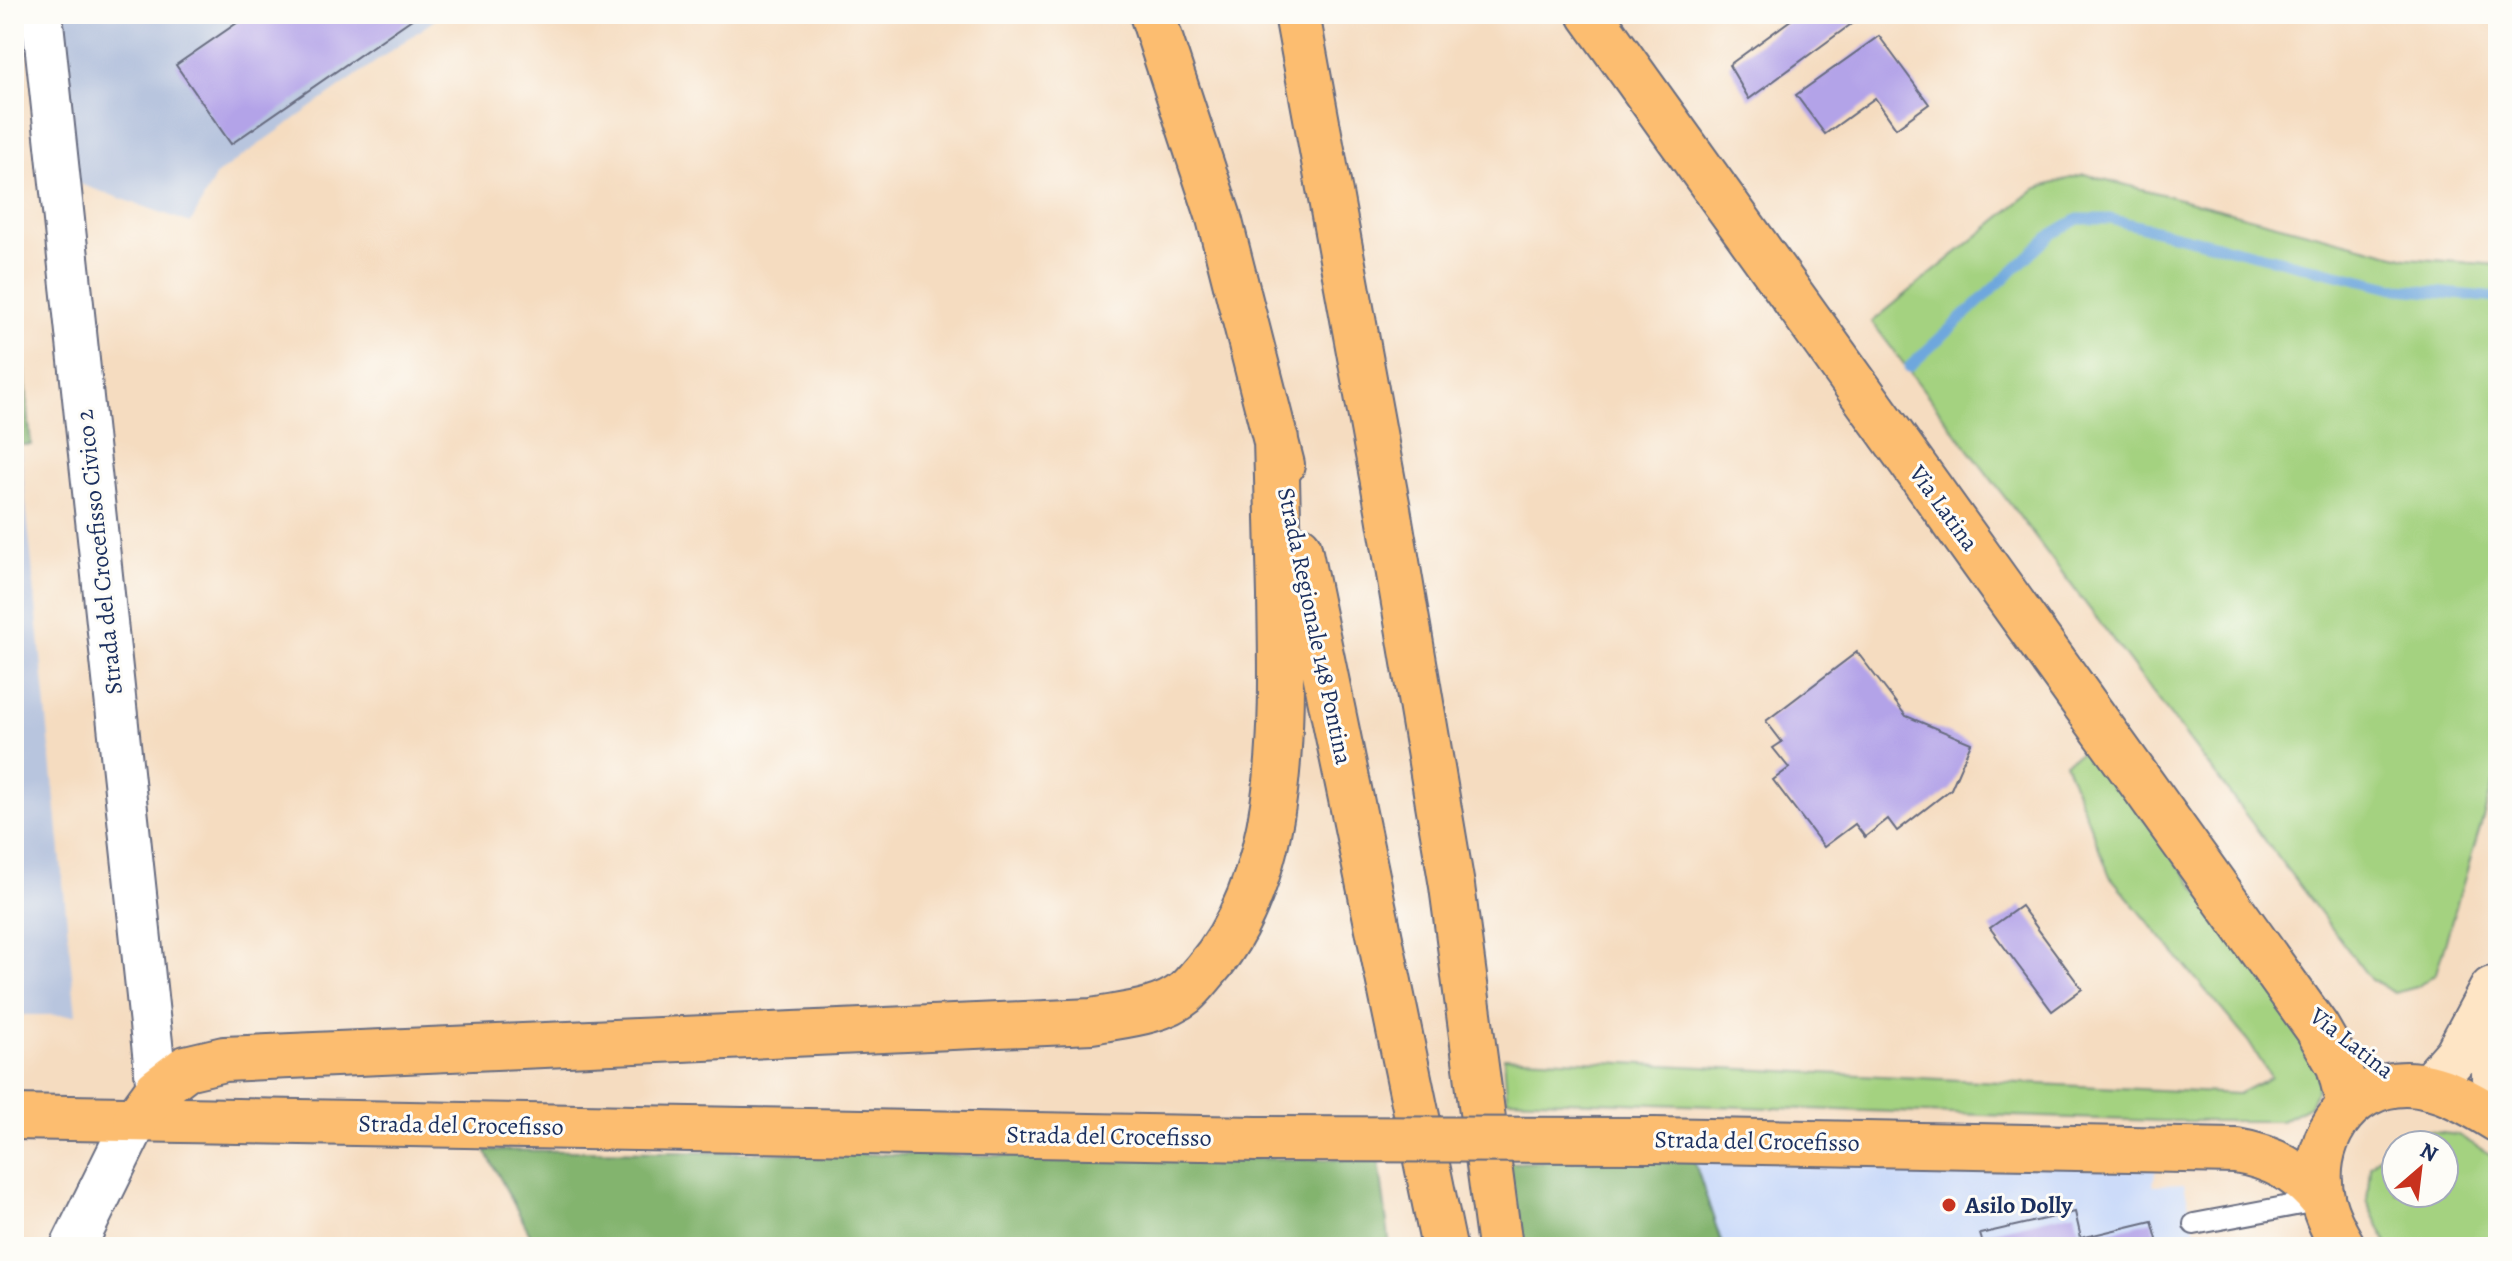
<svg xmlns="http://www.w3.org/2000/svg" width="2512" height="1261" viewBox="0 0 2512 1261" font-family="Alegreya,serif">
	<rect width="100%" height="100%" fill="#fdfcf7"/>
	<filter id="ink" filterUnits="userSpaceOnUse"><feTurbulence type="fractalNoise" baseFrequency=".0125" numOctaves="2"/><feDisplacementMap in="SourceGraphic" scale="16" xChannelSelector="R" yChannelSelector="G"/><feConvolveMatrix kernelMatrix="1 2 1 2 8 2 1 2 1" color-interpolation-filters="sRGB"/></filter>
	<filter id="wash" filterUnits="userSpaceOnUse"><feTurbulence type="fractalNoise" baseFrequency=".006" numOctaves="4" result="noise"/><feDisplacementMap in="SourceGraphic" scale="32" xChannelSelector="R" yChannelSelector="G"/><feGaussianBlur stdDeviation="1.8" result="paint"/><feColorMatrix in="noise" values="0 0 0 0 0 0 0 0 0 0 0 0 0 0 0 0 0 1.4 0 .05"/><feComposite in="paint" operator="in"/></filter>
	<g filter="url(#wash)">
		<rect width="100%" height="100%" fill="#f5dcc0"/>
		<path fill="#ccdbf9" d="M1693,1157L2157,1161L2153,1185L2184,1184L2199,1247H1723Z"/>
		<path fill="#b8c5de" d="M53,14H443L216,175L191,223L71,181Z
			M14,380L76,1015H14Z"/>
		<path fill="#a4d280" stroke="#60806f" stroke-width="2" fill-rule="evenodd" d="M2084,174L2407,258L2498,265V768L2436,973L2417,987L2395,993L2371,980L1872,322L2035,189Z
			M2091,747L2301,1030L2321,1079L2310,1106L2281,1121H2162L1507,1099L1504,1057L2238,1094L2271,1077L2248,1041L2110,876L2065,762Z
			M2419,1130L2458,1135L2498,1159V1247H2389L2367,1201L2370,1166L2395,1139ZM2396,1145H2444V1193H2396Z"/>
		<path fill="#83b46e" stroke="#4f7266" stroke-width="2" d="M14,240L31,445H14Z
			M485,1150L1379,1160L1390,1247H537Z
			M1693,1157L1723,1247H1518L1505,1163Z"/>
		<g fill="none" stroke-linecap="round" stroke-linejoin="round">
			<path stroke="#6ea7dd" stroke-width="11" d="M1909,367L2052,234L2078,219H2110L2399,289L2498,298"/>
		</g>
		<g id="blocks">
			<path fill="#b3a3e8" d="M250,14H419L231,144L176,65Z
				M1799,14H1865L1749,99L1729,65Z
				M1879,36L1929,104L1896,128L1875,98L1825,134L1796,95Z
				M1857,652L1906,716L1971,743L1951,789L1897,831L1888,819L1865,837L1855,824L1824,847L1773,780L1789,768L1773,748L1782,742L1766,721Z
				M2021,906L2082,989L2052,1011L1990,928Z
				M2075,1212L2081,1238L2152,1221L2159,1247H1984L1980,1234Z"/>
		</g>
	</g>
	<g filter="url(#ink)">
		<use href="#blocks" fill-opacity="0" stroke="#676c80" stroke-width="2"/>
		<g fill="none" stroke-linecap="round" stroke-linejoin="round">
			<g stroke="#676c80" stroke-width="24">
				<path id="service" d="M2194,1224L2322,1200"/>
			</g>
			<g stroke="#676c80" stroke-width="44">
				<path id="minor" d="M42,14L157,1090"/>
			</g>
			<g stroke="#676c80" stroke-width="48">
				<path id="tertiary" d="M73,1247L136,1119"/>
			</g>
			<g stroke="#676c80" stroke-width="48">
				<path id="secondary" d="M2491,1001C2488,1030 2487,1057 2498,1085
					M2428,1087L2457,1054L2492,989"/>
			</g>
			<g stroke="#676c80" stroke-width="48">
				<path id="primary" d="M1590,14L2317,1028L2339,1066L2349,1106
					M14,1117L1257,1139
					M1654,1140L2236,1151C2272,1157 2298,1171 2322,1200
					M2343,1247C2335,1233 2327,1218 2323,1202C2308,1146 2345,1084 2406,1084C2438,1084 2472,1104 2498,1120"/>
			</g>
			<g stroke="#676c80" stroke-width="48">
				<path id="trunk" d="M1152,14L1219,218L1282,465
					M1297,14L1388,509L1452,886L1500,1247
					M1299,548L1444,1247
					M136,1119L157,1090L186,1068L224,1059L1092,1021C1122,1015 1160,1013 1185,993C1192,987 1199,978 1205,971C1289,875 1282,716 1280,597C1279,544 1277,491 1276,439"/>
			</g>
			<use href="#service" stroke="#fff" stroke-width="20"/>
			<use href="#minor" stroke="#fff" stroke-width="40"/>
			<use href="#tertiary" stroke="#fff" stroke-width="44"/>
			<use href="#secondary" stroke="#fee5c5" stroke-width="44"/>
			<use href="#primary" stroke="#fcbd6f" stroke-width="44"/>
			<use href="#trunk" stroke="#fcbd6f" stroke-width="44"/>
			<g stroke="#676c80" stroke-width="48" stroke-linecap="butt">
				<path id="primary-bridge" d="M1257,1139L1654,1140"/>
			</g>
			<use href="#primary-bridge" stroke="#fcbd6f" stroke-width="44"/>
		</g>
	</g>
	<circle fill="#c8321e" stroke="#fdfcf7" stroke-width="3" cx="1949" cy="1205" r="8"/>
	<g text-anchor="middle" stroke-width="6" stroke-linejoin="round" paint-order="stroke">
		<g font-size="24" fill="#1b2f5e" stroke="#fdfcf7">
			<text transform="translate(1944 508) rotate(54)" y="8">Via Latina</text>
			<text transform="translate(99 552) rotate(-96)" y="8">Strada del Crocefisso Civico 2</text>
			<text transform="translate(1315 626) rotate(78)" y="8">Strada Regionale 148 Pontina</text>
			<text transform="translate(2352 1043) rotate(38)" y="8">Via Latina</text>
			<text transform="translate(461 1125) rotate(1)" y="8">Strada del Crocefisso</text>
			<text transform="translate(1109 1136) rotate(1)" y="8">Strada del Crocefisso</text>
			<text transform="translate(1757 1141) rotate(1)" y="8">Strada del Crocefisso</text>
		</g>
		<g font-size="24" font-weight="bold" fill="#1b2f5e" stroke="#fdfcf7" text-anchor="start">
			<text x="1965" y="1213">Asilo Dolly</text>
		</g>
	</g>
	<rect width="2512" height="1261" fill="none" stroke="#fdfcf7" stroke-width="48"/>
	<g transform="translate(2420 1169) rotate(28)"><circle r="38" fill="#fdfcf7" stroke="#a3aaba" stroke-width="2"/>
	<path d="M0-6L14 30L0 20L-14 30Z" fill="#c8321e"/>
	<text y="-12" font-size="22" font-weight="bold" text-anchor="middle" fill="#1b2f5e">N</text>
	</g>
</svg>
